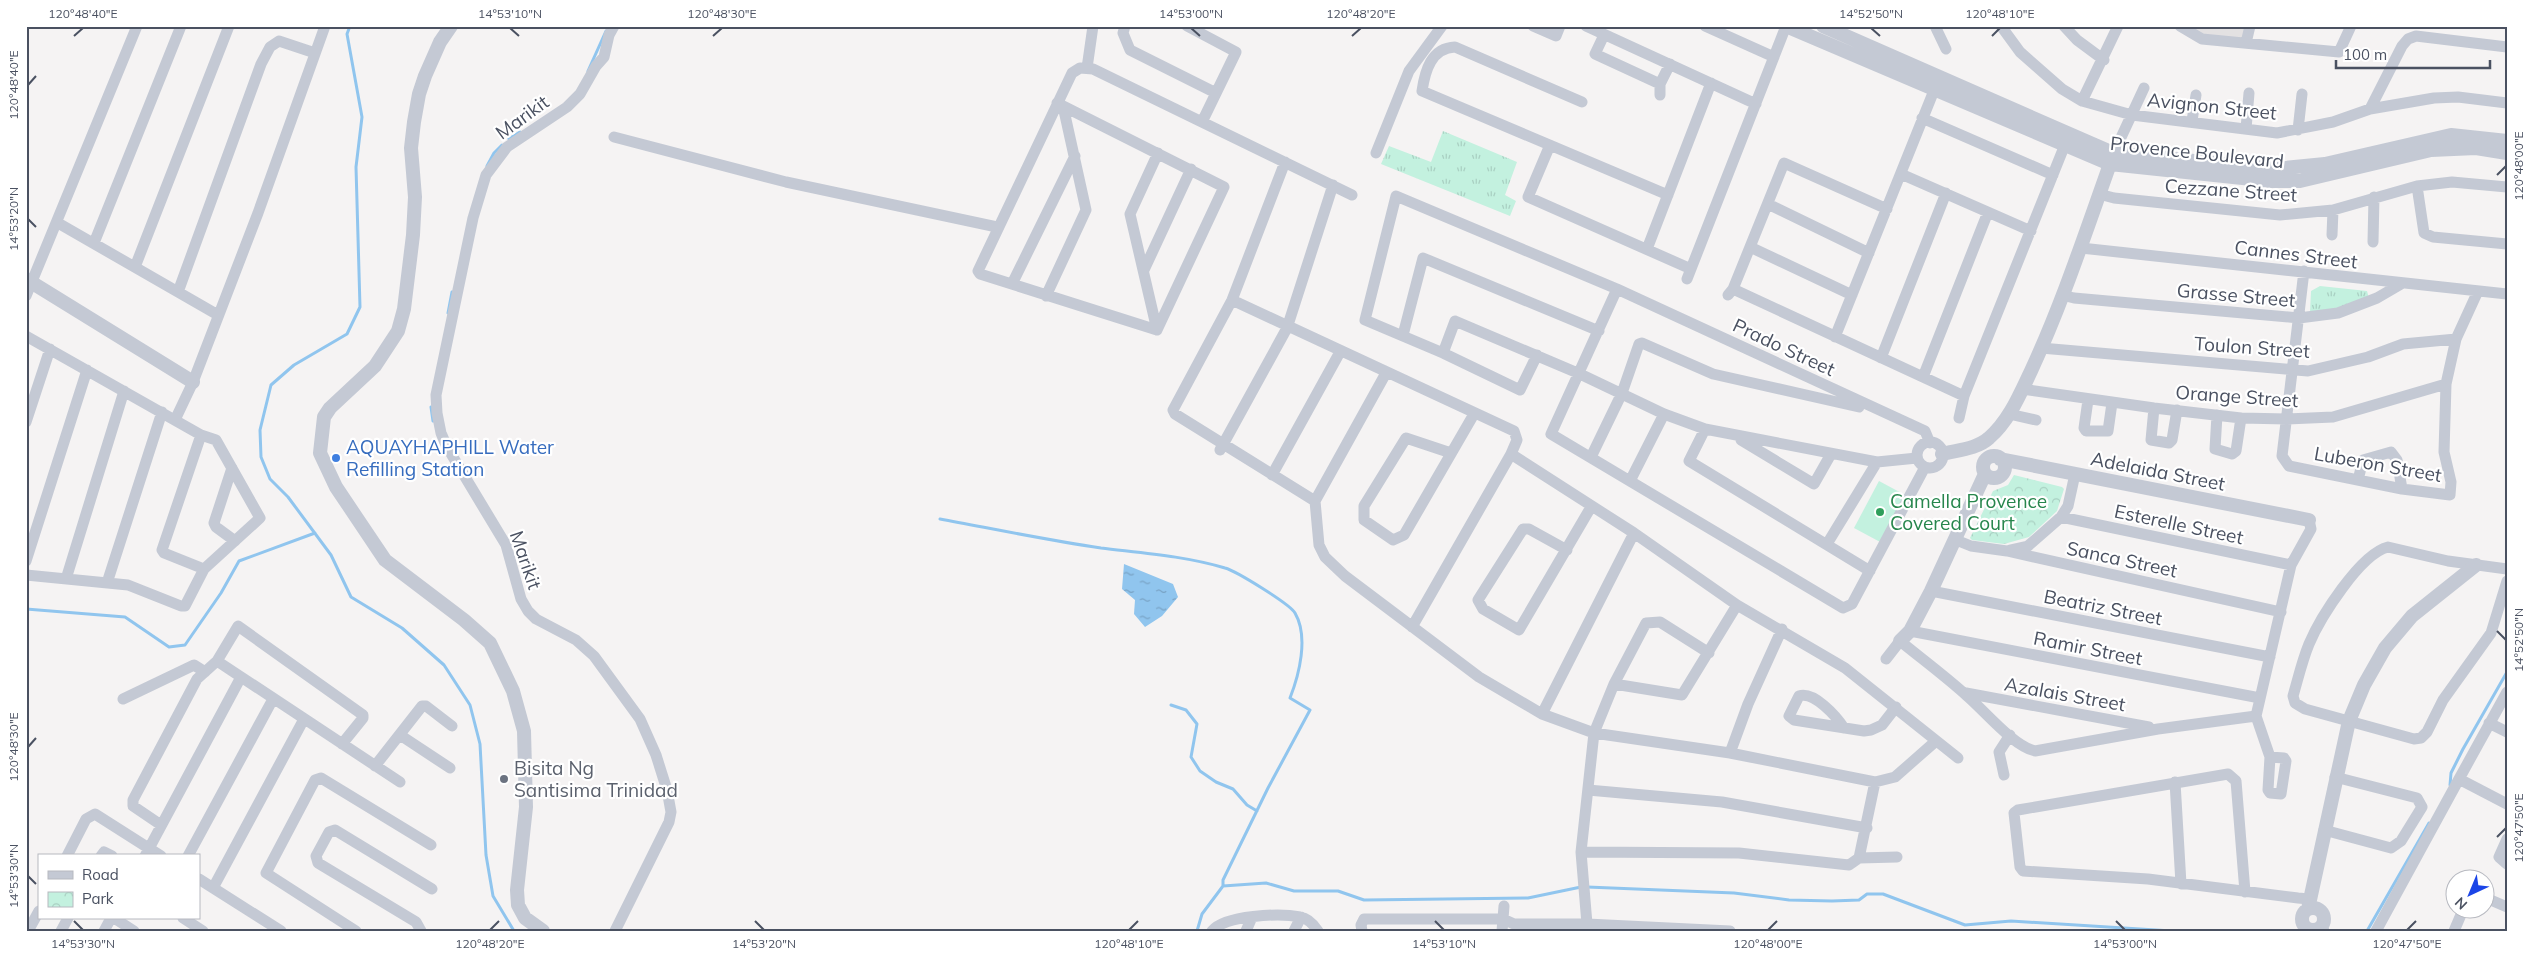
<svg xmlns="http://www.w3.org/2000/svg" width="2533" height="957" viewBox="0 0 2533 957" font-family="Mulish,sans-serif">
	<defs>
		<pattern id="grass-tufts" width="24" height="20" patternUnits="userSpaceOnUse" patternTransform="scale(1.25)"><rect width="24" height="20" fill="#c3f1df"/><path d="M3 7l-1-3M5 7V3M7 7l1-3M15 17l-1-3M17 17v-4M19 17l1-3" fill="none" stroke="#a9d0c2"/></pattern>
		<pattern id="park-crowns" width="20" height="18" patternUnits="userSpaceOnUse" patternTransform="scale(1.25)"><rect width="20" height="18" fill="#c3f1df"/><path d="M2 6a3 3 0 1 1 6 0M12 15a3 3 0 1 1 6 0" fill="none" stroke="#a9d0c2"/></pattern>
		<pattern id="water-ripples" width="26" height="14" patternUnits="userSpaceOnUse" patternTransform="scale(1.25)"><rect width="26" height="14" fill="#90c5ee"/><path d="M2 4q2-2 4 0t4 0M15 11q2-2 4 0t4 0" fill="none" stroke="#78a2c4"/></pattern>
	</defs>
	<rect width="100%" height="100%" fill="#f5f3f3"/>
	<path fill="#e3e1e2" d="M2193,26H2246L2242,42L2191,36Z"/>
	<path fill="url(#grass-tufts)" d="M1443,131L1517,162L1505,195L1516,201L1510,216L1381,164L1389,146L1431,162Z
		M2320,286L2367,291L2369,298L2355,306L2310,312L2311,291Z"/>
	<path fill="url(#park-crowns)" d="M2014,475L2062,487L2064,489L2057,511L2029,537L2004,544L1972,540L1970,538L1993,491L2008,485Z"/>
	<path fill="#c3f1df" d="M1879,481L1907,496L1882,543L1854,528Z"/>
	<path fill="url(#water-ripples)" d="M1124,564L1173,584L1178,597L1162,616L1145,627L1134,614L1135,600L1122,589Z"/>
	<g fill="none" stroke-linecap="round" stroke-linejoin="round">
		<path stroke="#90c5ee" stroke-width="3" d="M350,26L347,34L362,117L356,167L360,307L347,334L294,365L271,385L260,430L261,457L270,479L288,497L331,555L351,597L402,628L444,665L470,705L480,744L486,855L493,896L514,931
			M588,71L606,31
			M509,139L520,132
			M487,166L494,153L502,145
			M448,313L452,292
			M431,407L433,421
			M940,519C994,529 1047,540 1101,548C1142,553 1185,556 1225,568C1236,571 1290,604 1295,613C1309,637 1299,675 1290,698L1310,710L1268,788L1223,880V886
			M26,609L125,617L169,647L185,645L221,593L239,561L315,533
			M1171,705L1186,710L1197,724L1191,757L1200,771L1216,782L1233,789L1247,805L1257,811
			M2450,785L2451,773L2463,749L2507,672
			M1587,887L1734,893L1789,900L1832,901L1859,900L1867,894H1883L1965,925L2011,921L2172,931
			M1197,931L1202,914L1223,886L1266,883L1294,891H1338L1364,900L1528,898L1581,887
			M2367,931L2429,823"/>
		<path stroke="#c4c9d4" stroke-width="11" d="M614,26L609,35L604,57L596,66L580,94L567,107L507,147L486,175L473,218L436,395L437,413L441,433L447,447L506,545L521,599L528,611L536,619L576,640L594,656L640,719L656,755L667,790L671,812L669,822L615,931
			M1125,26L1123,33L1130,50L1216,93
			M1187,26L1236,52L1202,122
			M1533,26L1556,36L1560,26
			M1586,26L1756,104
			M1705,26L1774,57
			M1935,26L1946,49
			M2001,26L2020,52L2062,89L2082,101L2132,115L2277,133L2333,122L2370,109L2434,98L2458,97L2507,103
			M2064,26L2077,40L2104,60
			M2180,26L2202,39L2339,52L2351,26
			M1604,35L1595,54L1660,84
			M2246,43L2250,26
			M1087,68L1093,26
			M1660,95V84L1670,64
			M2082,101L2118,26
			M1582,102L1455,47C1431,48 1425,71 1422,91L1668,195
			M1057,103L1224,187L1157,330
			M2370,109L2402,46L2408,39L2416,36L2507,47
			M1922,118L2053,175
			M2192,121L2196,95
			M2246,129L2249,93
			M2298,130L2302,94
			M614,137L786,182L997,227
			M1550,145L1528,197L1691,269
			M1376,153L1409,71L1442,26
			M2111,159L2144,88
			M1285,162L1232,300L1173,410L1175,414L1315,501
			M1901,174L2031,231
			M2417,186L2424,233L2433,237L2507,244
			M2099,194L2114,198L2280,215L2333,210L2417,186L2452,182L2507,187
			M1768,204L1869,253
			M58,223L218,315
			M2332,235L2333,210
			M2373,242L2374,197
			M94,243L181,26
			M1750,247L1852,295
			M2081,248L2507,294
			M1647,249L1711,83
			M135,267L229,26
			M1144,270L1191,169
			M2304,271L2282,456L2289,466L2402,489L2450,495L2451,482L2444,452L2446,384L2456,339L2478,291
			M1687,279L1786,26
			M1012,284L1075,156
			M1617,289L1551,434L1843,608L1852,604L1925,467
			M1733,289L1964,396
			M178,292L261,64L270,47L279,41L315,53
			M1728,295L1733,289L1784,163L1887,209
			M2062,295L2074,298L2299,318L2338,313L2377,298L2401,284
			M26,296L137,26
			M1046,296L1086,210L1063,106
			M1232,300L1514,431L1517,440L1511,454L1412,627
			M1157,330L980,274L978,271L1072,73L1080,68L1093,69L1352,195
			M1157,330L1130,214L1158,153
			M1403,335L1423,258L1599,331
			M26,336L201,435L216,440L260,518L204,569L185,606H181L128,585L26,575
			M1835,337L1937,83
			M2041,348L2308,371L2368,357L2403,344L2456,339
			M1443,353L1455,321L1580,374L1664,414L1705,429L1877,462L1917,458
			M1537,355L1520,390L1443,353L1365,320L1396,196L1617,289L1925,431L1930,443
			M1881,358L1946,193
			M1386,373L1315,501L1319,545L1325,557L1345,576L1479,677L1542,714L1594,733L1730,753L1875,782L1895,777L1936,741
			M1923,377L1988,212
			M2022,389L2154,408L2241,418L2287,419L2333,417L2446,384
			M2088,400L2084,428L2086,431H2108L2112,403
			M2154,408L2151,440L2169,443L2172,440L2177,410
			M2009,414L2036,420
			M2217,415L2215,449L2232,454L2236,451L2241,418
			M1959,418L1964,396L2064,147
			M175,420L193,382L258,213L325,26
			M26,422L50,349
			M1705,429L1689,461L1870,571
			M201,435L162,550L164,553L204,569
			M1741,440L1814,484L1831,454
			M1917 455a13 13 0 1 1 26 0a13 13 0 1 1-26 0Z
			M1220,450L1287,328L1333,185
			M1451,453L1406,438L1364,506V520L1393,540L1404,535L1474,414
			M1511,454L1634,533L1737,605L1845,668L1958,758
			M1591,457L1622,393L1639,344L1642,343L1713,374L1859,407
			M232,468L214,523L216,527L235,541
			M1272,475L1340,352
			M2358,480L2363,460L2391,452L2397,460L2402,489
			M1630,481L1664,414
			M2061,517L2291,565
			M1956,540L1971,546L2007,551L2281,612
			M1827,544L1877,462
			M1567,550L1529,529H1523L1478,600L1483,609L1519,630L1591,507
			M2010,550L2028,546L2061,517L2068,506L2075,474
			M26,561L87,370
			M2507,569L2448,561L2388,547C2360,554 2320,618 2309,644C2302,661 2298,679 2293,696L2295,703L2305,709L2414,739L2421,738L2427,732L2443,700L2491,633L2507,581
			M66,579L124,391
			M107,583L162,412
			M1931,591L2270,657
			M1910,631L2260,698
			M1886,659L1900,641C1922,659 1945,676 1966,695C1984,710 2013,746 2035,751L2158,729L2256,716
			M217,661L400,782
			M1614,684L1682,695L1737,605
			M2507,692L2459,779L2507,804
			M1966,693L2149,727
			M123,699L194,665L205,672
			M1542,714L1634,533
			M2489,723L2507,732
			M1844,728C1836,716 1814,691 1799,696L1789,716L1794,720L1864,731L1871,730L1882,725L1896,707
			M400,735L450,768
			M1730,753L1748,704L1782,629
			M2270,757L2284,758L2286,761L2281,794L2270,793L2268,790L2270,757L2256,716L2291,565L2311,529L2309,520
			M375,766L422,706H426L452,726
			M2004,775L1999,752L2010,735
			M2175,782L2181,884
			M1588,790L1722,802L1867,828
			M161,825L133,806V800L197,679L217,661L238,626L363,715V718L342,744
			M2324,830L2391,848L2401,841L2422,807L2417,798L2335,777
			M2507,839L2499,857L2507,864
			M1581,852L1739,853L1849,865L1859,858L1897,857
			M67,856L86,819L95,814L161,856
			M101,856L104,852L112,856
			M145,856L241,677
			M188,856L273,699
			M1859,858L1875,782
			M199,879L281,931
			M213,888L304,719
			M2245,892L2236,781L2228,774L2018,810L2014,813L2020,867L2023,871L2148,879L2298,898L2309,899
			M2486,898L2507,907
			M114,918L134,931
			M183,918L203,931
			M1587,924L1581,852L1594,733L1614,684L1646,623L1660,622L1709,653
			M2320,927L2324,931
			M28,931L39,911
			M61,931L68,918
			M104,931L111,918
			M356,931L266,873L315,780L321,778L431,845
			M421,931L416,922L318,863L316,856L329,832L335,830L432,889
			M1212,931C1225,915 1280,913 1300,917C1307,918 1314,925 1318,931
			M1246,931L1252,917
			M1294,931L1301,917
			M1362,931L1361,925L1364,919H1503L1514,924H1587L1730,931
			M1502,931L1504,906
			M2376,931L2459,779
			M2454,931L2463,910"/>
		<path stroke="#c4c9d4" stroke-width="14" d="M451,26L440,42L425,76L419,94L414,122L411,148L415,197L413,235L404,309L398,331L375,366L330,408L324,417L320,453L336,487L385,560L464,620L490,643L513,691L524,731L526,807L517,890L518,905L525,918L543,931
			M1786,26L2110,164L2271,181H2300L2431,150L2476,148L2507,153
			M1823,26L2113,153L2275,169L2325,164L2451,135L2507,141
			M26,279L193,382
			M1942,454C1957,450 1977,449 1989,438C2009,421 2020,394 2031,371C2062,304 2085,234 2110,164
			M1983 467a11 11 0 1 1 22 0a11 11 0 1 1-22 0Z
			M2000,459L2309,520
			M1900,641L1910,631L1931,591L1985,474
			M2302 919a11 11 0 1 1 22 0a11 11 0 1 1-22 0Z
			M2308,909L2349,721L2364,685L2385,648L2412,616L2476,565"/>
	</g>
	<path fill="none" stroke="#4a5161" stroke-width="2" d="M510,28L519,36M1191,28L1200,36M1871,28L1880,36M74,36L83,28M713,36L722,28M1352,36L1361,28M1992,36L2000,28M28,85L36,76M2497,175L2506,166M28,219L36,227M2497,631L2506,640M28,747L36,738M2497,837L2506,828M28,876L36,884M74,921L83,930M755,921L764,930M1435,921L1444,930M2116,921L2125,930M490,930L499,921M1129,930L1138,921M1768,930L1777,921M2407,930L2416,921"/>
	<circle fill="#3f7fe0" stroke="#fff" stroke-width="2" cx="336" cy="458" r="5"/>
	<circle fill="#2e9e5b" stroke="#fff" stroke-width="2" cx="1880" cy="512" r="5"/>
	<circle fill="#6b7280" stroke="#fff" stroke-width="2" cx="504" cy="779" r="5"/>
	<g text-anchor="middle" stroke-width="4.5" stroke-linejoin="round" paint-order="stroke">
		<g font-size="19" fill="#4a5161" stroke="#fff">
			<text transform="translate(2212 106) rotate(6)" y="7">Avignon Street</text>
			<text transform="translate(522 117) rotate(-36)" y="7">Marikit</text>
			<text transform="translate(2197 152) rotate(6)" y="7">Provence Boulevard</text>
			<text transform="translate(2231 190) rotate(4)" y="7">Cezzane Street</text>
			<text transform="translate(2296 254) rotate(7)" y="7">Cannes Street</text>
			<text transform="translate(2236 295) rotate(5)" y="7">Grasse Street</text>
			<text transform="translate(1784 347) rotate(25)" y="7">Prado Street</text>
			<text transform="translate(2252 347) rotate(4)" y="7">Toulon Street</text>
			<text transform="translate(2237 396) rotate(4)" y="7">Orange Street</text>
			<text transform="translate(2378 464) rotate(10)" y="7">Luberon Street</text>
			<text transform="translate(2158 471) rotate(11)" y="7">Adelaida Street</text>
			<text transform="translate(2179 524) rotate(12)" y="7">Esterelle Street</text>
			<text transform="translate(2122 559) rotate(12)" y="7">Sanca Street</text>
			<text transform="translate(526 560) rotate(71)" y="7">Marikit</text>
			<text transform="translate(2103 607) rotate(11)" y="7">Beatriz Street</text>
			<text transform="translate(2088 648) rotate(11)" y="7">Ramir Street</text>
			<text transform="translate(2065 694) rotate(10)" y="7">Azalais Street</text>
		</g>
		<g font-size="19" fill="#366cbe" stroke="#fff" text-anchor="start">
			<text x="346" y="454">AQUAYHAPHILL Water<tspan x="346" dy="22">Refilling Station</tspan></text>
		</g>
		<g font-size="19" fill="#27864d" stroke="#fff" text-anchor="start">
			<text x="1890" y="508">Camella Provence<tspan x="1890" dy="22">Covered Court</tspan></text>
		</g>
		<g font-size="19" fill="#5b616d" stroke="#fff" text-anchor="start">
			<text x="514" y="775">Bisita Ng<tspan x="514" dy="22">Santisima Trinidad</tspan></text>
		</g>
	</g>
	<rect width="2533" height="957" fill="none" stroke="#ffffff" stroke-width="55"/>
	<rect x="38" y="854" width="162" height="65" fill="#ffffff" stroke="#b7b9c0"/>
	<rect x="48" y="871" width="25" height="8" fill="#c4c9d4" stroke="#b7b9c0"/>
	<text x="82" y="880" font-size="15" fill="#4a5161">Road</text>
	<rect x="48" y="892" width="25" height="15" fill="url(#park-crowns)" stroke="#b7b9c0"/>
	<text x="82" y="904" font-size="15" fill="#4a5161">Park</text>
	<g transform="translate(2470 894) rotate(224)"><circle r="24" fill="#ffffff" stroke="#b7b9c0"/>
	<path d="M0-4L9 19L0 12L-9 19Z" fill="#1b45e7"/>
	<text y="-8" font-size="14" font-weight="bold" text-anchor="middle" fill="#4a5161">N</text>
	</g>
	<path d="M2336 60v8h154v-8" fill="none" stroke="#4a5161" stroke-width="2.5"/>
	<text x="2343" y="60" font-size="15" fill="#4a5161" stroke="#ffffff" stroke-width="4" paint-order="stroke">100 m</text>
	<rect x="28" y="28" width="2478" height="902" fill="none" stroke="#4a5161" stroke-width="2"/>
	<g font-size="12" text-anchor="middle" fill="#4a5161">
		<text x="83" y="18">120°48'40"E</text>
		<text x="510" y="18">14°53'10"N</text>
		<text x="722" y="18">120°48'30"E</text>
		<text x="1191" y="18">14°53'00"N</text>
		<text x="1361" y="18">120°48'20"E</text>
		<text x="1871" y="18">14°52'50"N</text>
		<text x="2000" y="18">120°48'10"E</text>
		<text transform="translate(14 85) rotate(-90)" y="4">120°48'40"E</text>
		<text transform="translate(2519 166) rotate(-90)" y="4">120°48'00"E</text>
		<text transform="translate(14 219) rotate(-90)" y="4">14°53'20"N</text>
		<text transform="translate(2519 640) rotate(-90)" y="4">14°52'50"N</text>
		<text transform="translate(14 747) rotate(-90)" y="4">120°48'30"E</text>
		<text transform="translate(2519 828) rotate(-90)" y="4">120°47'50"E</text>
		<text transform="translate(14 876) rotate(-90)" y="4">14°53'30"N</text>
		<text x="83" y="948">14°53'30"N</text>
		<text x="490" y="948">120°48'20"E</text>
		<text x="764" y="948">14°53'20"N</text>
		<text x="1129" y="948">120°48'10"E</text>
		<text x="1444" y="948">14°53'10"N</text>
		<text x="1768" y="948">120°48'00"E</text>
		<text x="2125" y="948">14°53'00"N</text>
		<text x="2407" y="948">120°47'50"E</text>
	</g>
</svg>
